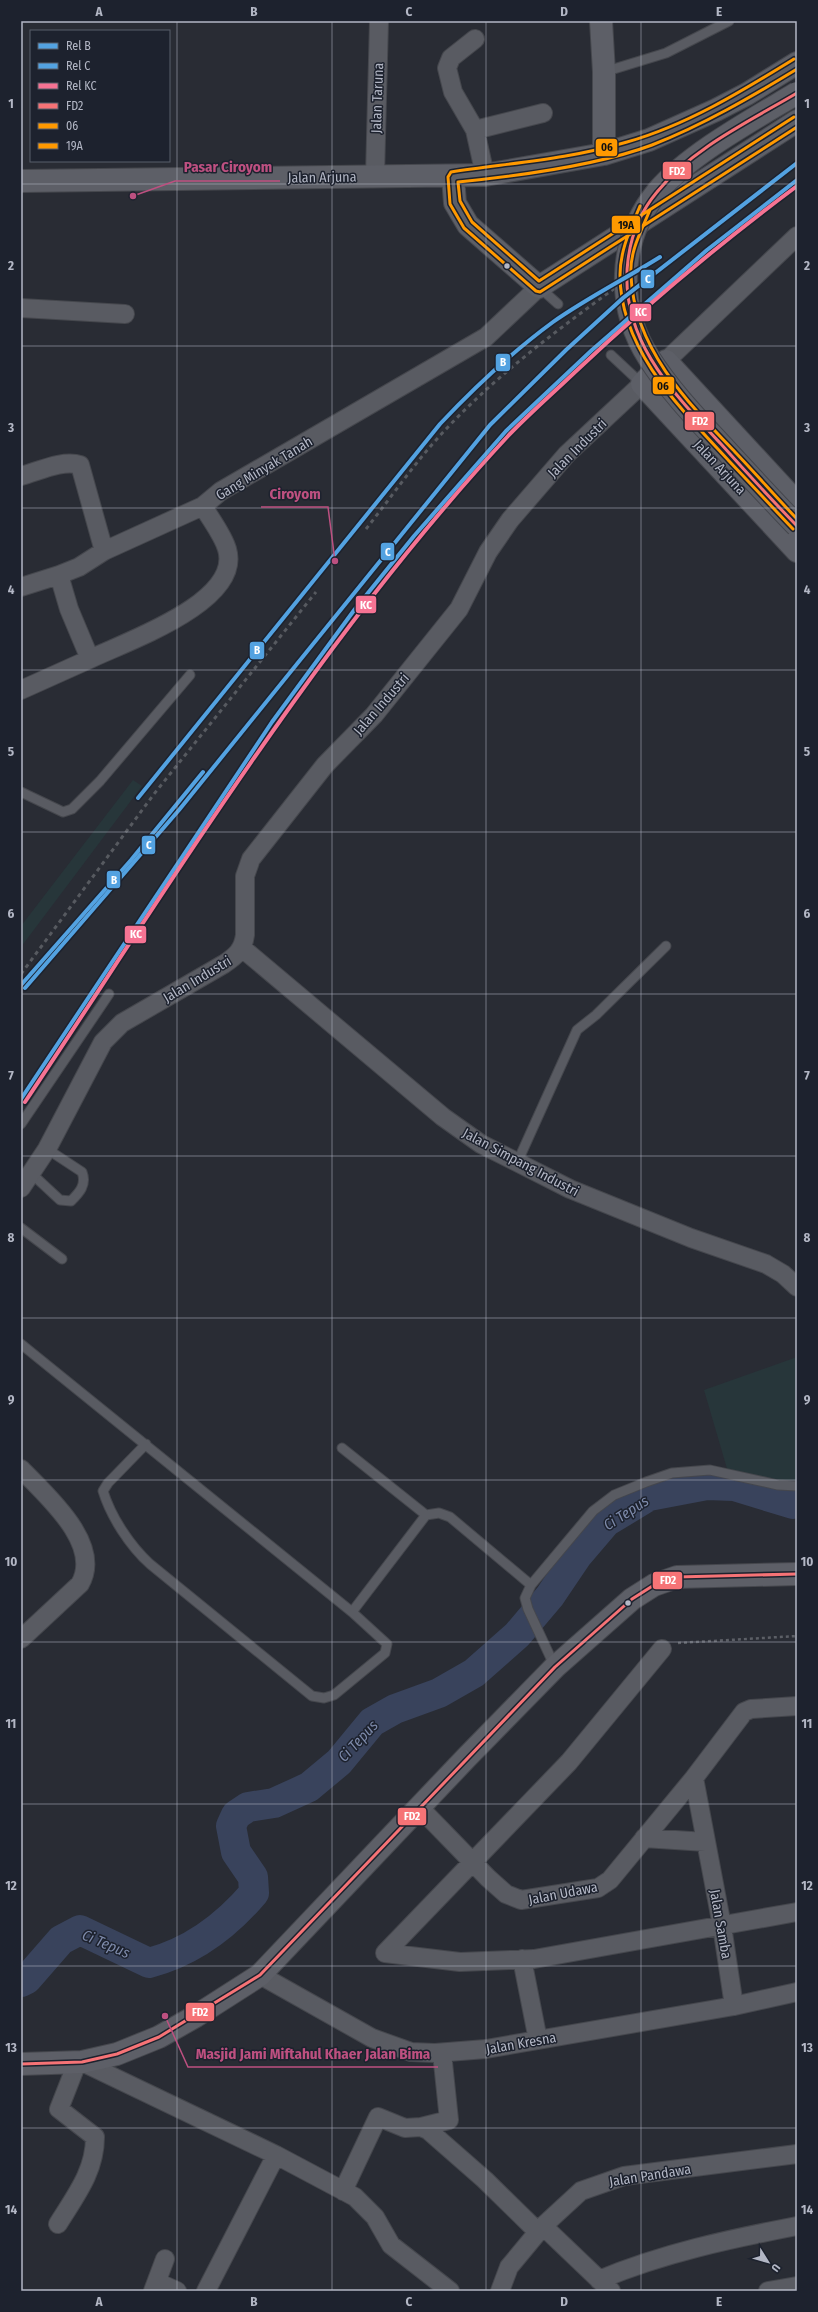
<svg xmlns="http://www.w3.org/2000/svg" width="818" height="2312" viewBox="0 0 818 2312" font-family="'Fira Sans Condensed',sans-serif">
	<rect width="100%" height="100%" fill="#292c34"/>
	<path fill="#27363a" d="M133,780L142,786L21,947V926Z
		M797,1357V1491L792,1492L728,1472L704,1390Z"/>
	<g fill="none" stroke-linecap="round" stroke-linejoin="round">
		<path stroke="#39435c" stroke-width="30" d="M21,1982L27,1979L61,1940L80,1930L149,1963C191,1952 226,1926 254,1893L253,1877L236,1852L231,1826L236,1815L248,1807L274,1803L309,1787L339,1762L372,1722L395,1709L439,1693L474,1673L517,1635L550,1596L577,1556L606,1522L649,1496L707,1485L734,1486L793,1504L797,1503"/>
		<g stroke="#45474d" stroke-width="11">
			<path id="lane" d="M604,72L666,53L729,21
				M539,287L558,304
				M611,355L642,384
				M21,792L63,812L72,809L100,781L190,675
				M21,1124L109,994
				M517,1163L577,1030L596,1015L666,946
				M31,1173L60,1200L71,1201C79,1193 87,1185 82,1172L47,1149
				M21,1228L62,1259
				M21,1344L352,1612L387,1644L385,1653L334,1695L324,1698L312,1696L150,1564C130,1546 111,1517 103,1491L108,1483L146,1444
				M342,1448L426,1515L439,1513L450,1517L531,1585L525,1598L528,1609L555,1667
				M531,1585L593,1511L614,1495L646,1482L672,1473L710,1470L778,1485L797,1486
				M352,1612L426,1515"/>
		</g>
		<g stroke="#45474d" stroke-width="20">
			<path id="street" d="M475,39L451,58L447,68L453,92L475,130L485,175
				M475,130L543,113
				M375,176L379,21
				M21,308L125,314
				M666,361L797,236
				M21,476C37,472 63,459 80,465L104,551L203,506L221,491L486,337L539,287
				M21,587L59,575
				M90,659C125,642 243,602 227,549C223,535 211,520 203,506
				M21,690L90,659L69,609L59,575L79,567L104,551
				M242,948L443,1117L481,1144L570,1189L691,1238L766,1264L783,1274L797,1287
				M21,1188L47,1149L103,1042L122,1023L224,964C236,956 243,950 245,935V876L251,859L325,765L374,715L459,609L488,552L510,520L567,454L642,384
				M21,1469C46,1495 103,1544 80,1584L21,1639
				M662,1649L569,1762L385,1953L460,1962L534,1959L797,1912
				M694,1778L722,1926L734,2006
				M419,1807L488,1878L506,1894L521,1900L598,1888L610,1880L694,1778L744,1712L751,1709L797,1706
				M644,1838L706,1842
				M522,1959L538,2040
				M260,1975L372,2038L411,2052L435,2053L486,2049L734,2006L797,1992
				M82,2062L276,2155L355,2197L375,2217L391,2245L450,2291
				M421,2127L428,2130L485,2180L538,2232
				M343,2191L378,2117L405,2128L421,2127L449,2120L442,2053
				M58,2224C76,2195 95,2171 95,2137L59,2109L77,2063
				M543,2226L611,2291
				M599,2280C663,2253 730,2239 797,2226
				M157,2282L177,2291
				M153,2291L165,2259
				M206,2291L276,2155
				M500,2291L509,2267L543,2226L581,2191L624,2176L797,2154
				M768,2291L797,2286"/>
		</g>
		<g stroke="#45474d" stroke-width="24">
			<path id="secondary" d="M601,21L604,72V154
				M453,177L455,203L468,225L539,287L797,121
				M21,181L485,175L604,154L649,140L716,110L747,94L797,63
				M797,503L666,361L642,384L797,551
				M21,2064L82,2062L117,2054L159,2037L196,2016L260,1975L466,1758L555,1667L632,1599L654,1585L677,1577L797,1574"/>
		</g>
		<path stroke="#5c5f66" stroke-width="2.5" stroke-dasharray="3 3" stroke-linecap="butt" d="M678,1643L797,1636"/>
		<use href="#lane" stroke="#595b62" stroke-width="9"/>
		<use href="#street" stroke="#595b62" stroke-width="18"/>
		<use href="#secondary" stroke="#5d5f67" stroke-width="22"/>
		<path stroke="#575a60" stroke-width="3" stroke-dasharray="4 4" stroke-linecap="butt" d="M366,529C393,495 418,458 448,427C505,367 571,320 637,272
			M21,974L154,794L316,592"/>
		<g stroke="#45474d" stroke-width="24" stroke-linecap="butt">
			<path id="secondary-bridge" d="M797,93C754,119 689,154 657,192C618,240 616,307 649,358C670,391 697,419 723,447C747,473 772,500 797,526"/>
		</g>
		<use href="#secondary-bridge" stroke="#5d5f67" stroke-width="22"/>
		<g stroke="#1d222e" stroke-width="6">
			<path id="bus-1" d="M797,93C750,121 692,148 657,192C641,211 631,236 628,260C618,337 672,392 721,444C746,472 771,499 797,526
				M21,2064L82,2062L117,2054L159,2037L260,1975L555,1667L632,1599L654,1585L677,1577L797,1574"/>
		</g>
		<g stroke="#1d222e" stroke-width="6">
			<path id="bus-2" d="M794,59C742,91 687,125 627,142C570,159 510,163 451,172L448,177L450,204L464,228L536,291L540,292L797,127
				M640,206C631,228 620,250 620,275C620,350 682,410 729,461C751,484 772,507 793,529"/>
		</g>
		<g stroke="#1d222e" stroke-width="6">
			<path id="bus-3" d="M794,117L539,281L472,222L460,201L458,182C518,176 596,166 652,145C703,125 751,97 797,69
				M650,210C641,231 629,253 631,276C634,348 688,403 735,452C756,474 776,497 797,519"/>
		</g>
		<use href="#bus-1" stroke="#f67376" stroke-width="3"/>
		<use href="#bus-2" stroke="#f90" stroke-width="3"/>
		<use href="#bus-3" stroke="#f90" stroke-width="3"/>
		<g stroke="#1d222e" stroke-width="7">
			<path id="rail-1" d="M138,798L440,424C475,387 512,352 553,322C587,298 625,279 660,257
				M21,985L131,860L203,772
				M21,1099L272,722L355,609L414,536L506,431L592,350L707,250L797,180"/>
		</g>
		<g stroke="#1d222e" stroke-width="7">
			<path id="rail-2" d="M25,988L179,810L490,425L566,350L623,298L797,163"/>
		</g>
		<g stroke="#1d222e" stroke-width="7">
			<path id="rail-3" d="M25,1102C177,874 321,637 508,436C529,414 552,394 574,373C645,306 719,244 797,186"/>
		</g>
		<use href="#rail-1" stroke="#53a2e1" stroke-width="4"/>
		<use href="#rail-2" stroke="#53a2e1" stroke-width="4"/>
		<use href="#rail-3" stroke="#f67393" stroke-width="4"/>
	</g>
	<path fill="none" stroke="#b3b7c5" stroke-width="1" stroke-opacity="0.55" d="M177,21V2291M332,21V2291M486,21V2291M641,21V2291M21,184H797M21,346H797M21,508H797M21,670H797M21,832H797M21,994H797M21,1156H797M21,1318H797M21,1480H797M21,1642H797M21,1804H797M21,1966H797M21,2128H797"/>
	<g fill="#b3b7c5" stroke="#1d222e" stroke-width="1.5">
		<circle cx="507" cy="266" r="3.5"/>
		<circle cx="628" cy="1603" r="3.5"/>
	</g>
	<g text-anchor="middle" stroke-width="3" stroke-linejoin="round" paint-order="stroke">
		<g font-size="14" fill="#b3b7c5" stroke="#1d222e">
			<text transform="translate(377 98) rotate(-88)" y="5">Jalan Taruna</text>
			<text transform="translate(322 177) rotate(-1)" y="5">Jalan Arjuna</text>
			<text transform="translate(577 448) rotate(-45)" y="5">Jalan Industri</text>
			<text transform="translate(720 467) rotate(47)" y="5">Jalan Arjuna</text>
			<text transform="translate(264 468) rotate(-31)" y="5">Gang Minyak Tanah</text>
			<text transform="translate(381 704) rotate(-49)" y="5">Jalan Industri</text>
			<text transform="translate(197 979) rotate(-31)" y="5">Jalan Industri</text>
			<text transform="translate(521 1162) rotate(28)" y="5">Jalan Simpang Industri</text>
			<text transform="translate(563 1893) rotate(-11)" y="5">Jalan Udawa</text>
			<text transform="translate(721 1924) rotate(80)" y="5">Jalan Samba</text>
			<text transform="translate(521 2043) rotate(-10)" y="5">Jalan Kresna</text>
			<text transform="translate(650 2175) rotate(-9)" y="5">Jalan Pandawa</text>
		</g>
		<g font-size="15" font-style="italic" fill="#7d8aaa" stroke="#1d222e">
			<text transform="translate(626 1513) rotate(-33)" y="5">Ci Tepus</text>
			<text transform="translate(358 1741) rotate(-47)" y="5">Ci Tepus</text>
			<text transform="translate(106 1944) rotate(23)" y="5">Ci Tepus</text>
		</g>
	</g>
	<path fill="none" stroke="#bd5080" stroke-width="1.5" d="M133 196L175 181H280M335 561L328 507H261M165 2016L188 2067H438"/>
	<g fill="#bd5080" stroke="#1d222e" stroke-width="1.5">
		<circle cx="133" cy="196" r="4"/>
		<circle cx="335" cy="561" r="4"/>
		<circle cx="165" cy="2016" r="4"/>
	</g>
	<g font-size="15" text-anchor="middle" font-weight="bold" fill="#bd5080" stroke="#1d222e" stroke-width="3" stroke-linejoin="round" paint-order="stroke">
		<text x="228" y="172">Pasar Ciroyom</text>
		<text x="295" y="499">Ciroyom</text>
		<text x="313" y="2059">Masjid Jami Miftahul Khaer Jalan Bima</text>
	</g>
	<g stroke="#1d222e" stroke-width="1.5">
		<rect x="595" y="138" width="23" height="19" rx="4" fill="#f90"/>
		<rect x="662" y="161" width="30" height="19" rx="4" fill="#f67376"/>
		<rect x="611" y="215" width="30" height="19" rx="4" fill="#f90"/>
		<rect x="640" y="269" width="15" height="20" rx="4" fill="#53a2e1"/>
		<rect x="629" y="303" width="23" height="19" rx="4" fill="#f67393"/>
		<rect x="495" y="353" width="16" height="19" rx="4" fill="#53a2e1"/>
		<rect x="652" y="376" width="23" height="19" rx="4" fill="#f90"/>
		<rect x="684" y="411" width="31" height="20" rx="4" fill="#f67376"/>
		<rect x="380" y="542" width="15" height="19" rx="4" fill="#53a2e1"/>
		<rect x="355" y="595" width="22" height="19" rx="4" fill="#f67393"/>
		<rect x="249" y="641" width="16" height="19" rx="4" fill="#53a2e1"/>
		<rect x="141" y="835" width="15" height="20" rx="4" fill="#53a2e1"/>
		<rect x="106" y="870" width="15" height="19" rx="4" fill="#53a2e1"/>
		<rect x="124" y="925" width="23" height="19" rx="4" fill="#f67393"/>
		<rect x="652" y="1571" width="31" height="19" rx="4" fill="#f67376"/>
		<rect x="397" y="1807" width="30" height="19" rx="4" fill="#f67376"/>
		<rect x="185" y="2002" width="30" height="20" rx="4" fill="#f67376"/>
	</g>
	<g font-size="11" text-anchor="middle" font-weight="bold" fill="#fff">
		<text x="677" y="175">FD2</text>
		<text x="648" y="283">C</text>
		<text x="641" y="316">KC</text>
		<text x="503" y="366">B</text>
		<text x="700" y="425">FD2</text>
		<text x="388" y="556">C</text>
		<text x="366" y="609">KC</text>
		<text x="257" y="654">B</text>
		<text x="149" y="849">C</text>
		<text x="114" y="884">B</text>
		<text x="136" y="938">KC</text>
		<text x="668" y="1584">FD2</text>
		<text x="412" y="1820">FD2</text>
		<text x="200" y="2016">FD2</text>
	</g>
	<g font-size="11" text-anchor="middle" font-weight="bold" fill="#111">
		<text x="607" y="151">06</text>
		<text x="626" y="229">19A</text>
		<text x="663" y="390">06</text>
	</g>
	<rect width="818" height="2312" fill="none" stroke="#1d222e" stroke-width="44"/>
	<rect x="30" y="30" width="140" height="132" fill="#1d222e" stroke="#595e6a"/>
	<rect x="38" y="43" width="20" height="6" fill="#53a2e1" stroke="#595e6a"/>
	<text x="66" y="50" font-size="12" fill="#b3b7c5">Rel B</text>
	<rect x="38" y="63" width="20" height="6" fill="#53a2e1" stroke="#595e6a"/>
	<text x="66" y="70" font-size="12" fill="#b3b7c5">Rel C</text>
	<rect x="38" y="83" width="20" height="6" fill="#f67393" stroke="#595e6a"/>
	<text x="66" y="90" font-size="12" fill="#b3b7c5">Rel KC</text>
	<rect x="38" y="103" width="20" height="6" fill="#f67376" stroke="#595e6a"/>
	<text x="66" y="110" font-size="12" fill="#b3b7c5">FD2</text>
	<rect x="38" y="123" width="20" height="6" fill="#ff9900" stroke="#595e6a"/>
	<text x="66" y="130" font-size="12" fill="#b3b7c5">06</text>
	<rect x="38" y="143" width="20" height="6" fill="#ff9900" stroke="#595e6a"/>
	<text x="66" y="150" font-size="12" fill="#b3b7c5">19A</text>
	<g transform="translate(768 2262) rotate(127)" stroke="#1d222e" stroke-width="3" paint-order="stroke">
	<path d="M0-3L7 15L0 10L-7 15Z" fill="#b3b7c5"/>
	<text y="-6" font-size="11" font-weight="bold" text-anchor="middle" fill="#b3b7c5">U</text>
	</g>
	<rect x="22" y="22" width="774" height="2268" fill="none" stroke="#b3b7c5" stroke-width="1.5"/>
	<g font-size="13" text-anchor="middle" font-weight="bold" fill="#b3b7c5">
		<text x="99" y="16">A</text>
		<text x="254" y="16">B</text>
		<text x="409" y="16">C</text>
		<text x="564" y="16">D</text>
		<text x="719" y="16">E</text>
		<text x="11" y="108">1</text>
		<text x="807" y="108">1</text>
		<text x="11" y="270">2</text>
		<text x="807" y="270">2</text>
		<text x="11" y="432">3</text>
		<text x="807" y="432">3</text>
		<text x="11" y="594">4</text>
		<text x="807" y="594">4</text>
		<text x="11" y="756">5</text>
		<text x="807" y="756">5</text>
		<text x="11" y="918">6</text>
		<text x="807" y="918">6</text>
		<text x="11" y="1080">7</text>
		<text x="807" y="1080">7</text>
		<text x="11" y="1242">8</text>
		<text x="807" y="1242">8</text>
		<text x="11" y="1404">9</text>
		<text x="807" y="1404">9</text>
		<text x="11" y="1566">10</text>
		<text x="807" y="1566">10</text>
		<text x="11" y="1728">11</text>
		<text x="807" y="1728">11</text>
		<text x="11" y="1890">12</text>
		<text x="807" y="1890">12</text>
		<text x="11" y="2052">13</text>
		<text x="807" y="2052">13</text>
		<text x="11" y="2214">14</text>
		<text x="807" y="2214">14</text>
		<text x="99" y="2306">A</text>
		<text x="254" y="2306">B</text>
		<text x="409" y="2306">C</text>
		<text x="564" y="2306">D</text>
		<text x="719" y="2306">E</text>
	</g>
</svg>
